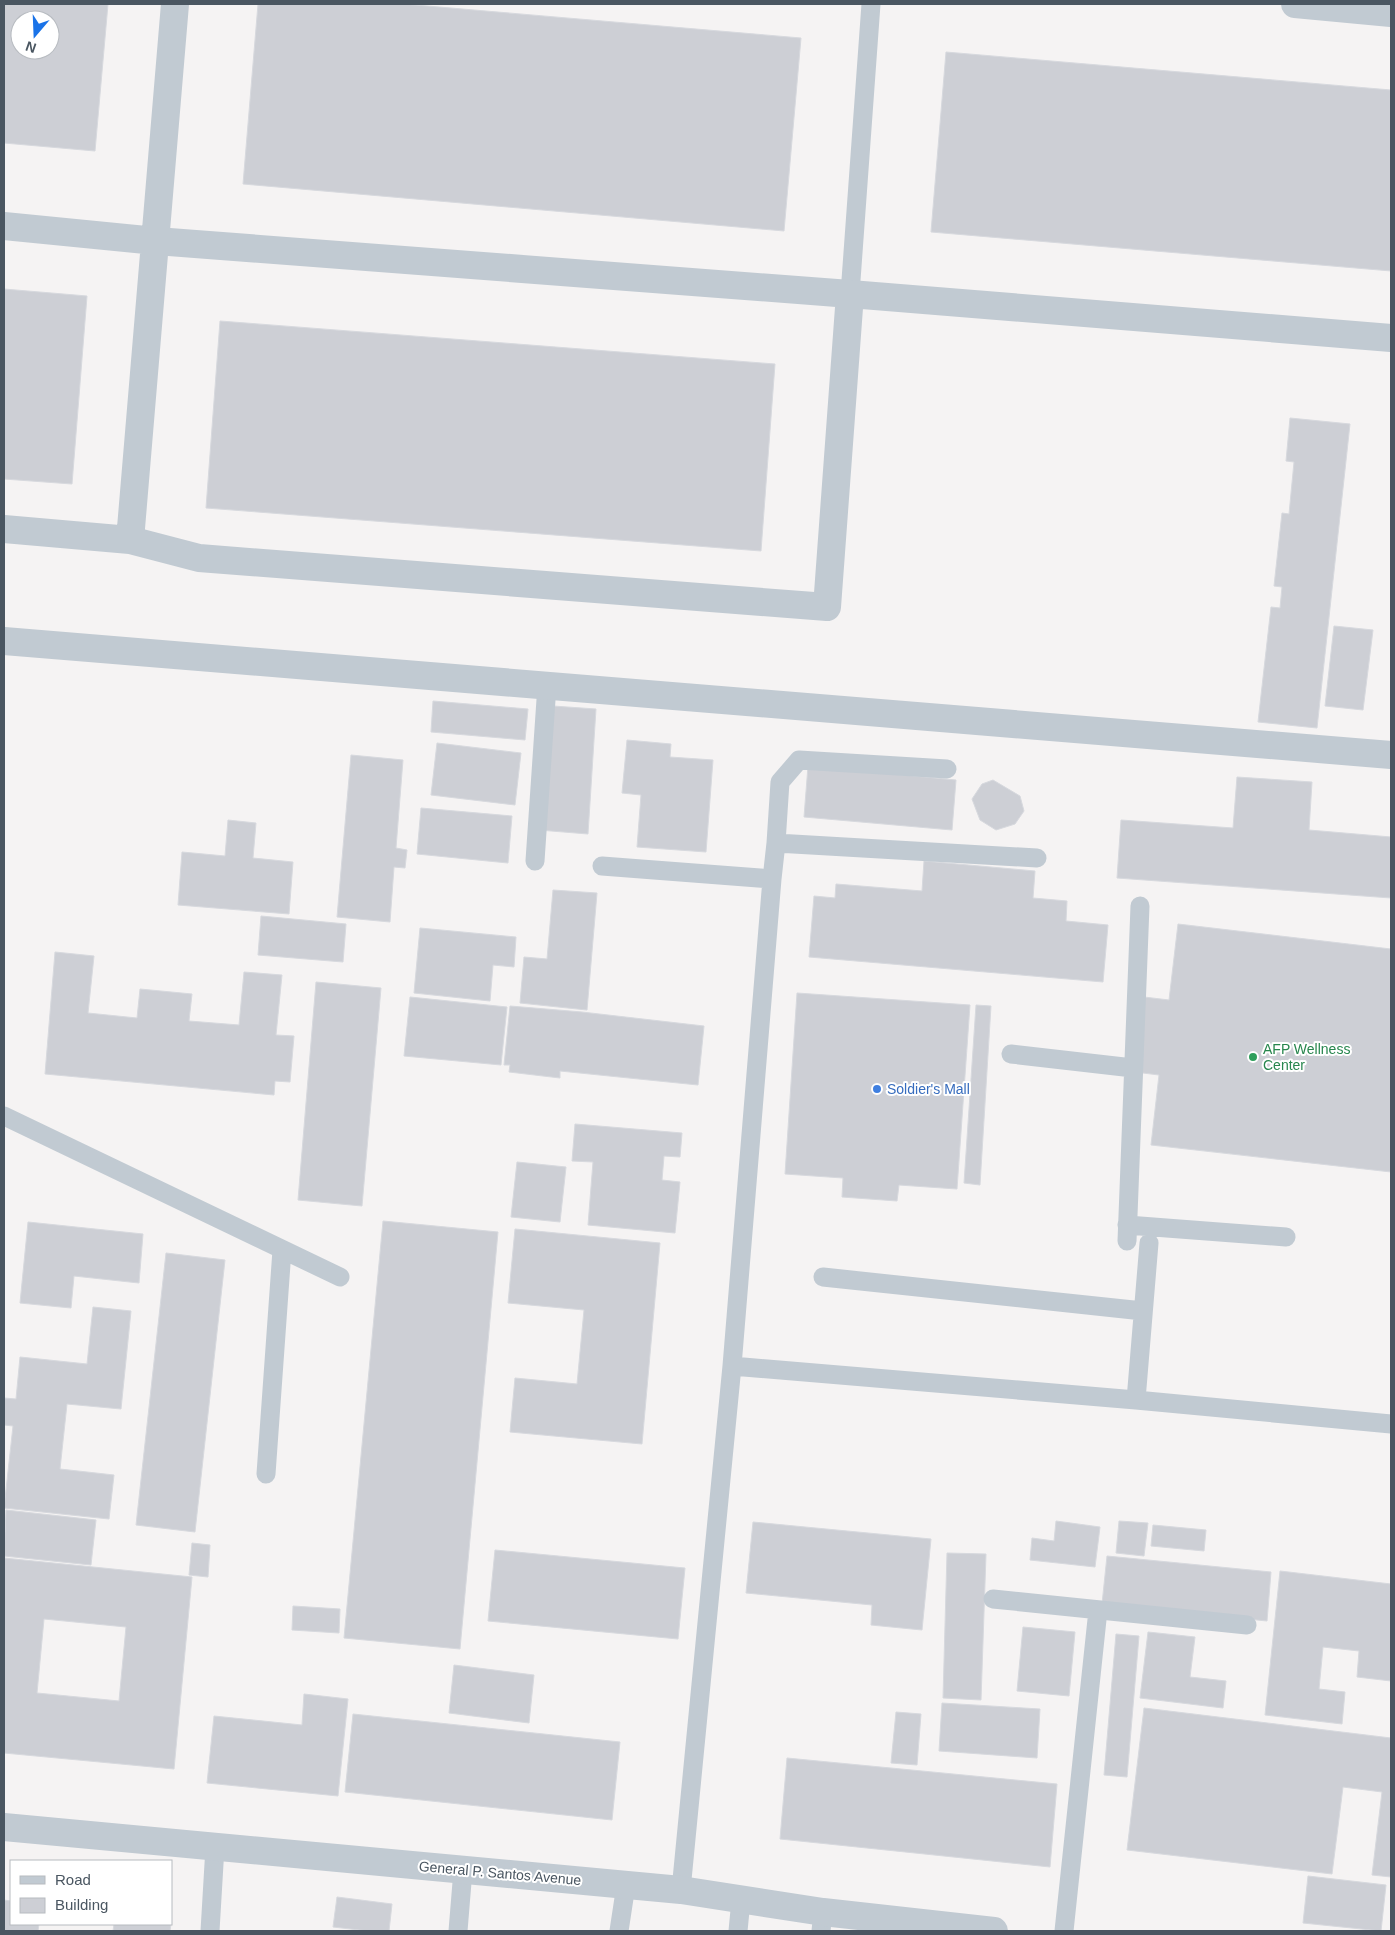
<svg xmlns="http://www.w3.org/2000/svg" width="1395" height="1935" viewBox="0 0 1395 1935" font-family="Arial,sans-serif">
	<rect width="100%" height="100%" fill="#f5f3f3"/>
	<path fill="#cdcfd5" stroke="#d7d9de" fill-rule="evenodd" d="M4,4H108L95,151L4,143ZM20,20H50V50H20Z
		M258,4H404L801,38L784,231L243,184Z
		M946,52L1391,90V271L931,232Z
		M4,289L87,296L72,484L4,479Z
		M220,321L775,364L761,551L206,508Z
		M1290,418L1350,424L1317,728L1258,722L1271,607L1280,608L1282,587L1274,586L1282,513L1289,514L1294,462L1286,461Z
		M1334,626L1373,630L1363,710L1325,706Z
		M433,701L528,709L525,740L431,732Z
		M553,706L596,709L588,834L539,830Z
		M627,740L671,744L670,757L713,760L706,852L637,847L641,795L622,793Z
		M437,743L521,753L515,805L431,795Z
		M351,755L403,760L396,848L407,850L405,868L394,867L390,922L337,917Z
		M808,766L956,780L952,830L804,817Z
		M1237,777L1312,782L1309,830L1391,837V898L1117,878L1121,820L1233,828Z
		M993,780L1020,796L1024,811L1015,824L996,830L980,820L972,799L982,784Z
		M421,808L512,816L508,863L417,854Z
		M228,820L256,823L253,858L293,862L289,914L178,905L182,852L225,856Z
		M924,861L1035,871L1033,898L1067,901L1066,921L1108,925L1103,982L809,957L814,896L835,898L836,884L922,891Z
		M553,890L597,893L587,1010L520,1003L524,957L547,959Z
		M261,916L346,924L343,962L258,955Z
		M1178,924L1391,949V1172L1151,1145L1159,1075L1135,1072L1144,997L1169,1000Z
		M420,928L516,937L514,967L493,965L490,1001L414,993Z
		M55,952L94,956L88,1013L137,1018L140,989L192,994L189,1021L239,1025L244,972L282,975L276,1035L294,1036L290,1082L275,1081L274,1095L45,1074Z
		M316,982L381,988L362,1206L298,1200Z
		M797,993L970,1005L957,1189L899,1185L897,1201L842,1197L843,1178L785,1174Z
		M410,997L507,1007L501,1065L404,1056Z
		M976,1005L991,1006L980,1185L964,1183Z
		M510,1006L582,1012L704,1026L698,1085L560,1071V1078L509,1072L510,1065H504Z
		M575,1124L682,1133L680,1157L664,1156L662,1180L680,1182L675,1233L588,1225L593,1162L572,1161Z
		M517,1162L566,1167L560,1222L511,1217Z
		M383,1221L498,1232L460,1649L344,1638Z
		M28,1222L143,1234L139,1283L74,1276L71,1308L20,1303Z
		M515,1229L660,1243L642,1444L510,1432L515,1378L577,1384L584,1310L508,1303Z
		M166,1253L225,1260L195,1532L136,1525Z
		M93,1307L131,1311L121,1409L67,1404L60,1469L114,1475L109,1519L4,1508L13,1426L4,1425V1398L16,1399L20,1357L87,1364Z
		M6,1510L96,1520L91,1565L4,1556Z
		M1056,1521L1100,1527L1095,1567L1030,1560L1032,1538L1054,1541Z
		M1119,1521L1148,1523L1144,1556L1116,1553Z
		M753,1522L931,1539L922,1630L871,1625L872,1605L746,1593Z
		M1153,1525L1206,1530L1204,1551L1151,1546Z
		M192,1543L210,1545L208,1577L189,1575Z
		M495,1550L685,1568L678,1639L488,1621Z
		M947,1553L986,1554L981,1700L943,1698Z
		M1107,1556L1271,1572L1267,1621L1102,1604Z
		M4,1558L192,1577L174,1769L4,1753ZM44,1619L126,1627L119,1701L37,1693Z
		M1280,1571L1391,1584V1681L1357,1677L1359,1651L1323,1647L1319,1689L1345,1692L1342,1724L1265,1715Z
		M293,1606L340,1609L339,1633L292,1630Z
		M1023,1627L1075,1632L1069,1696L1017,1691Z
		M1148,1632L1195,1637L1190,1677L1226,1681L1223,1708L1140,1698Z
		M1116,1634L1139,1636L1127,1777L1104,1775Z
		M454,1665L534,1675L529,1723L449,1713Z
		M304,1694L348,1699L338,1796L207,1783L214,1716L302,1725Z
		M942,1703L1040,1709L1037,1758L939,1751Z
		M1144,1708L1391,1738V1877L1372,1875L1382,1792L1343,1787L1332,1874L1127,1850Z
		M896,1712L921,1714L917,1765L891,1763Z
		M353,1714L620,1742L612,1820L345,1792Z
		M787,1758L1057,1784L1050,1867L780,1839Z
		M1308,1876L1386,1885L1381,1931L1303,1923Z
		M337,1897L392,1904L389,1931H368L333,1927Z
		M4,1900L11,1901V1924H39L38,1931H4Z
		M114,1924H171L170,1931H113Z"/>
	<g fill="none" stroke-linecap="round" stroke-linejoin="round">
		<path stroke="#c1cad2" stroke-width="19" d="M850,294L871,4
			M776,843L1037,858
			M535,861L547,685
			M602,866L772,879
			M1011,1054L1133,1068
			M4,1116L340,1277
			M1127,1225L1286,1237
			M1127,1241L1140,906
			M823,1277L1143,1311
			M732,1366L1136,1400L1391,1424
			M1136,1400L1149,1243
			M266,1474L282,1250
			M993,1599L1247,1625
			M681,1890L732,1366L772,879L776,843L780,782L799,760L947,769
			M210,1931L215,1847
			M458,1931L463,1870
			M619,1931L626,1885
			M738,1931L741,1900
			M821,1931L823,1912
			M1064,1931L1098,1610"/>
		<path stroke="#c1cad2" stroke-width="28" d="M1295,4L1391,13
			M4,226L156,241L850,294L1391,338
			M4,529L130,540L199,558L827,607L850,294
			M130,540L175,4
			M4,641L1391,755
			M4,1827L681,1890L823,1912L994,1931"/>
	</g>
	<circle fill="#2e9e5b" stroke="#fff" stroke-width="2" cx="1253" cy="1057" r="5"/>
	<circle fill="#3f7fe0" stroke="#fff" stroke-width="2" cx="877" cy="1089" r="5"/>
	<g text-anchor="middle" stroke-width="4" stroke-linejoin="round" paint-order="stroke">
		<g font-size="14" fill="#27864d" stroke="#fff" text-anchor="start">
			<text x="1263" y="1054">AFP Wellness<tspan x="1263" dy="16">Center</tspan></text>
		</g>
		<g font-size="14" fill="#366cbe" stroke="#fff" text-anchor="start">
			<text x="887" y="1094">Soldier's Mall</text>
		</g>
		<g font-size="14" fill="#4a5661" stroke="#fff">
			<text transform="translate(500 1873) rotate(5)" y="5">General P. Santos Avenue</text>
		</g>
	</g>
	<rect width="1395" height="1935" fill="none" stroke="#4a5661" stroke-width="10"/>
	<rect x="10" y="1860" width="162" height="65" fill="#ffffff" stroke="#b7bbc0"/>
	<rect x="20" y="1876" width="25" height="8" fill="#c1cad2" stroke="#b7bbc0"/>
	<text x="55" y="1885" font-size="15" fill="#4a5661">Road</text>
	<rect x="20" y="1898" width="25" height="15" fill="#cdcfd5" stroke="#b7bbc0"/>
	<text x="55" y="1910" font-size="15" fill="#4a5661">Building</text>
	<g transform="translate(35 35) rotate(199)"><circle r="24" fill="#ffffff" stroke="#b7bbc0"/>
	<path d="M0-4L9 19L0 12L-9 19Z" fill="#1a73e8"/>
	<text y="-8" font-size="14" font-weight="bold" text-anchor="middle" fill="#4a5661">N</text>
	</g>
</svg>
